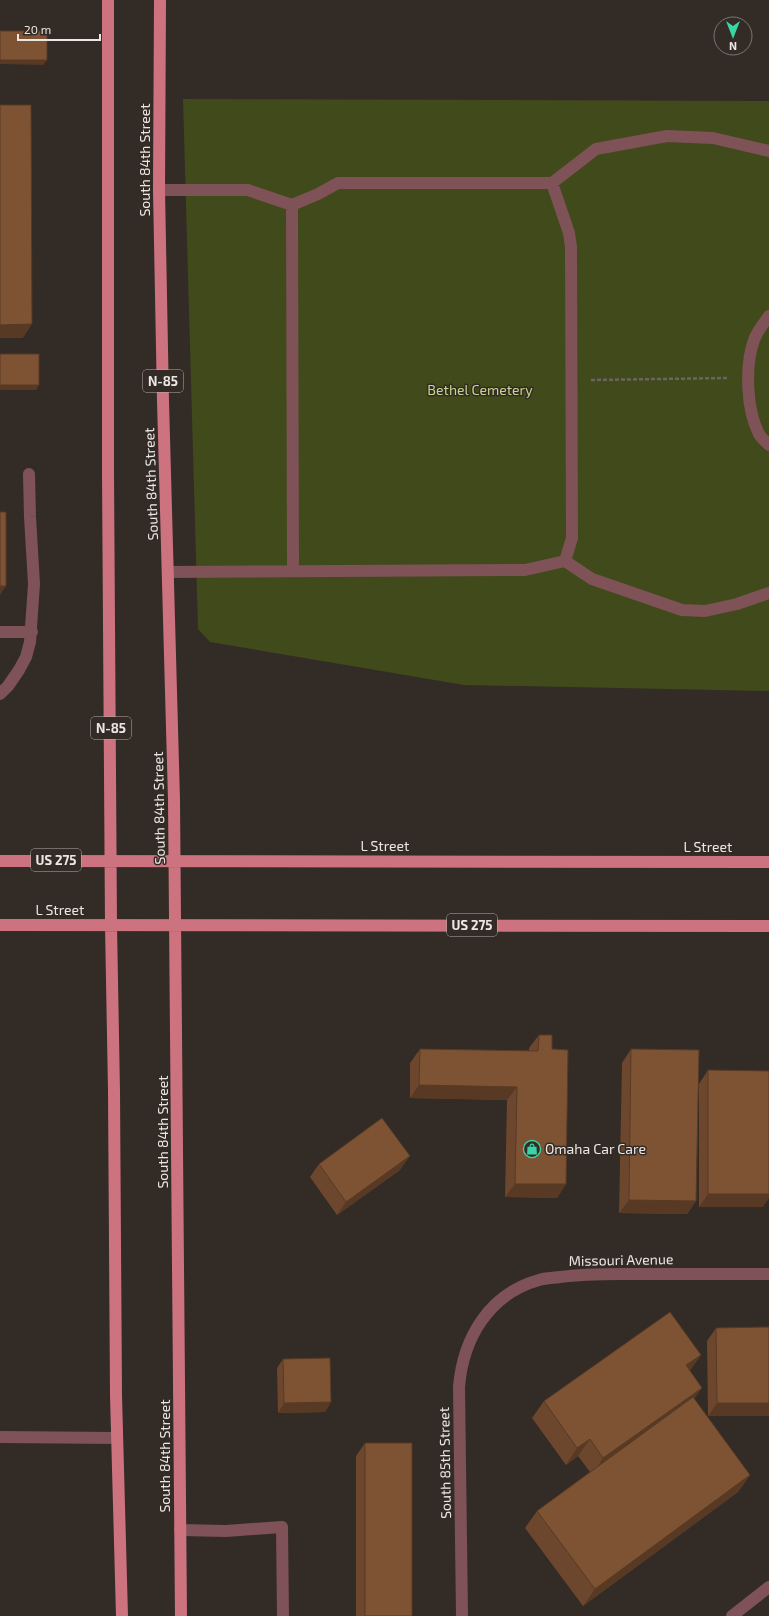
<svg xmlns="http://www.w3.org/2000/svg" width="769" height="1616" viewBox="0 0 769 1616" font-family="'Exo 2',sans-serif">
	<rect width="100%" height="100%" fill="#332b26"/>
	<path fill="#404a1b" d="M183,99L769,101V691L464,685L210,642L198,629Z"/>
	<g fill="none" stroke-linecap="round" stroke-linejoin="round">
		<path stroke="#6b6460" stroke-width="2.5" stroke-dasharray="4 2" stroke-linecap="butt" d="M591,380L728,378"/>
		<path stroke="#7e5257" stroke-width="12" d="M552,183L569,233L571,247L572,538L565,561
			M159,190H248L292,205
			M769,316C764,323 757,331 754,340C745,365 746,409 759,434C761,438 766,442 769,445
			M293,571L292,205L318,194L338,183H552L596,149L667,136L713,138L769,151
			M168,572L525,570L565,561L592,579L682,610L705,611L737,604L769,593
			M0,632H32
			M0,694L8,686L19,670L26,657L30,642L34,584L30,517L29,474
			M0,1437L117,1438
			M180,1530L226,1531L282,1527L283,1616"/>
		<path stroke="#7e5257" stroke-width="12" d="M462,1616L459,1387C463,1338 489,1294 539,1280C545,1278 553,1278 560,1277C588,1273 616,1274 644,1274C686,1274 727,1274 769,1274
			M732,1616L769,1587"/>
		<path stroke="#cd7380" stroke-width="12" d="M108,0V474L111,925L114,1091L116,1395L122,1616
			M160,0L159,190L163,401L174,800L181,1616
			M0,861L769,862
			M0,925L769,926"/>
	</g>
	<path fill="#6c472d" d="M539,1035L552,1049L566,1184L557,1198L505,1197L507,1100L410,1098V1063L420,1049L529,1051V1048Z
		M631,1049L696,1201L687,1214L619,1213L622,1063Z
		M708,1070L763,1207H699V1084Z
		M319,1164L400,1170L337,1215L310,1177Z
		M716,1328L769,1416H708L707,1341Z
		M701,1355L689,1371L694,1399L750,1475L738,1492L583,1606L525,1528L537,1511L590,1472L578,1456L566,1465L532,1418L544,1401Z
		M283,1359L331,1402L325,1412L278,1413L277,1368Z
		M365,1443L412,1616H356V1456Z"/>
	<path fill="#583a24" d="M0,60H47L43,65L0,64Z
		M32,324L23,338H0V325Z
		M0,385H39L36,390H0Z
		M0,586H6L0,595Z
		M419,1085L517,1087L507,1100L410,1098Z
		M410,1156L400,1170L337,1215L346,1202Z
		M515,1184H566L557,1198L505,1197Z
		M708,1194H769V1198L763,1207H699Z
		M629,1200L696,1201L687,1214L619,1213Z
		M701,1355L689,1372L686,1365Z
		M702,1388L690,1405L592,1475L603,1458Z
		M331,1402L325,1412L278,1413L284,1403Z
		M717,1403H769V1416H708Z
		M590,1439L578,1456L566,1465L577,1448Z
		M750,1475L738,1492L583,1606L595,1589Z"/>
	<path fill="#7e5334" stroke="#583a24" d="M0,31H47V60H0Z
		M0,105H31L32,324L0,325Z
		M0,354H39V385H0Z
		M0,512H6V586H0Z
		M539,1035H552V1049L568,1050L566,1184H515L517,1087L419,1085L420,1049L538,1051Z
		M631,1049L699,1050L696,1201L629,1200Z
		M708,1070L769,1071V1194H708Z
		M382,1118L410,1156L346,1202L319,1164Z
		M670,1312L701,1355L686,1365L702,1388L603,1458L590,1439L577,1448L544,1401Z
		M769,1327V1403H717L716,1328Z
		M330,1358L331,1402L284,1403L283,1359Z
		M693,1397L750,1475L595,1589L537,1511Z
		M365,1443H412V1616H365Z"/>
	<defs>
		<g id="shop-ring" transform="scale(0.9)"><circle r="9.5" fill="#332b26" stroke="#3ad4a5" stroke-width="1.5"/><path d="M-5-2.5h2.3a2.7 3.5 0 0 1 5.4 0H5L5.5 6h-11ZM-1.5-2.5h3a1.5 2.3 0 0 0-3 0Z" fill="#3ad4a5"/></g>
	</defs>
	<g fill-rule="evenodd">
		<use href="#shop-ring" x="532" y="1149"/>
	</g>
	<g text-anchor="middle" stroke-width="3" stroke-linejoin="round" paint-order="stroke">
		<g fill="#332b26" stroke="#b5afab" stroke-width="1">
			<rect x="143" y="370" width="40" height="22" rx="3"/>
			<rect x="91" y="717" width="40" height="22" rx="3"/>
			<rect x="31" y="849" width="50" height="22" rx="3"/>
			<rect x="447" y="914" width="50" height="22" rx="3"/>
		</g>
		<g font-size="13" font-weight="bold" fill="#ede7e4">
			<text x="163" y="386">N-85</text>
			<text x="111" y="733">N-85</text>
			<text x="56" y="865">US 275</text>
			<text x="472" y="930">US 275</text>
		</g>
		<g font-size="14" fill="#ede7e4" stroke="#332b26">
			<text transform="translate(145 160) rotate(-90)" y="5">South 84th Street</text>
			<text transform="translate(151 484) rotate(-92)" y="5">South 84th Street</text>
			<text transform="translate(159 808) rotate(-91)" y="5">South 84th Street</text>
			<text x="385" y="851">L Street</text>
			<text x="708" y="852">L Street</text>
			<text x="60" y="915">L Street</text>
			<text transform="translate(163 1132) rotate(-90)" y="5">South 84th Street</text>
			<text transform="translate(621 1260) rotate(-1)" y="5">Missouri Avenue</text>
			<text transform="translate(165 1456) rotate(-90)" y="5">South 84th Street</text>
			<text transform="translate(445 1463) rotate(-91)" y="5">South 85th Street</text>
		</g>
		<g font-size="14" fill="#c5d88a" stroke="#332b26">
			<text x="480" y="395">Bethel Cemetery</text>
		</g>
		<g font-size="14" fill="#ede7e4" stroke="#332b26" text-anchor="start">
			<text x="545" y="1154">Omaha Car Care</text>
		</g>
	</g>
	<g transform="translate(733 36) rotate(180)"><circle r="19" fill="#332b26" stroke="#7d7672"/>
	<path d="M0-3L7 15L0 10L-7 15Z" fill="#3ad4a5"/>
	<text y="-6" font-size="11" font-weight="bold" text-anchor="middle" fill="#ede7e4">N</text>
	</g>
	<path d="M18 34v6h82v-6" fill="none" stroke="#ede7e4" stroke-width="2"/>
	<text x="24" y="34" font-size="12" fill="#ede7e4" stroke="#332b26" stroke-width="3" paint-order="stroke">20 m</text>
</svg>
